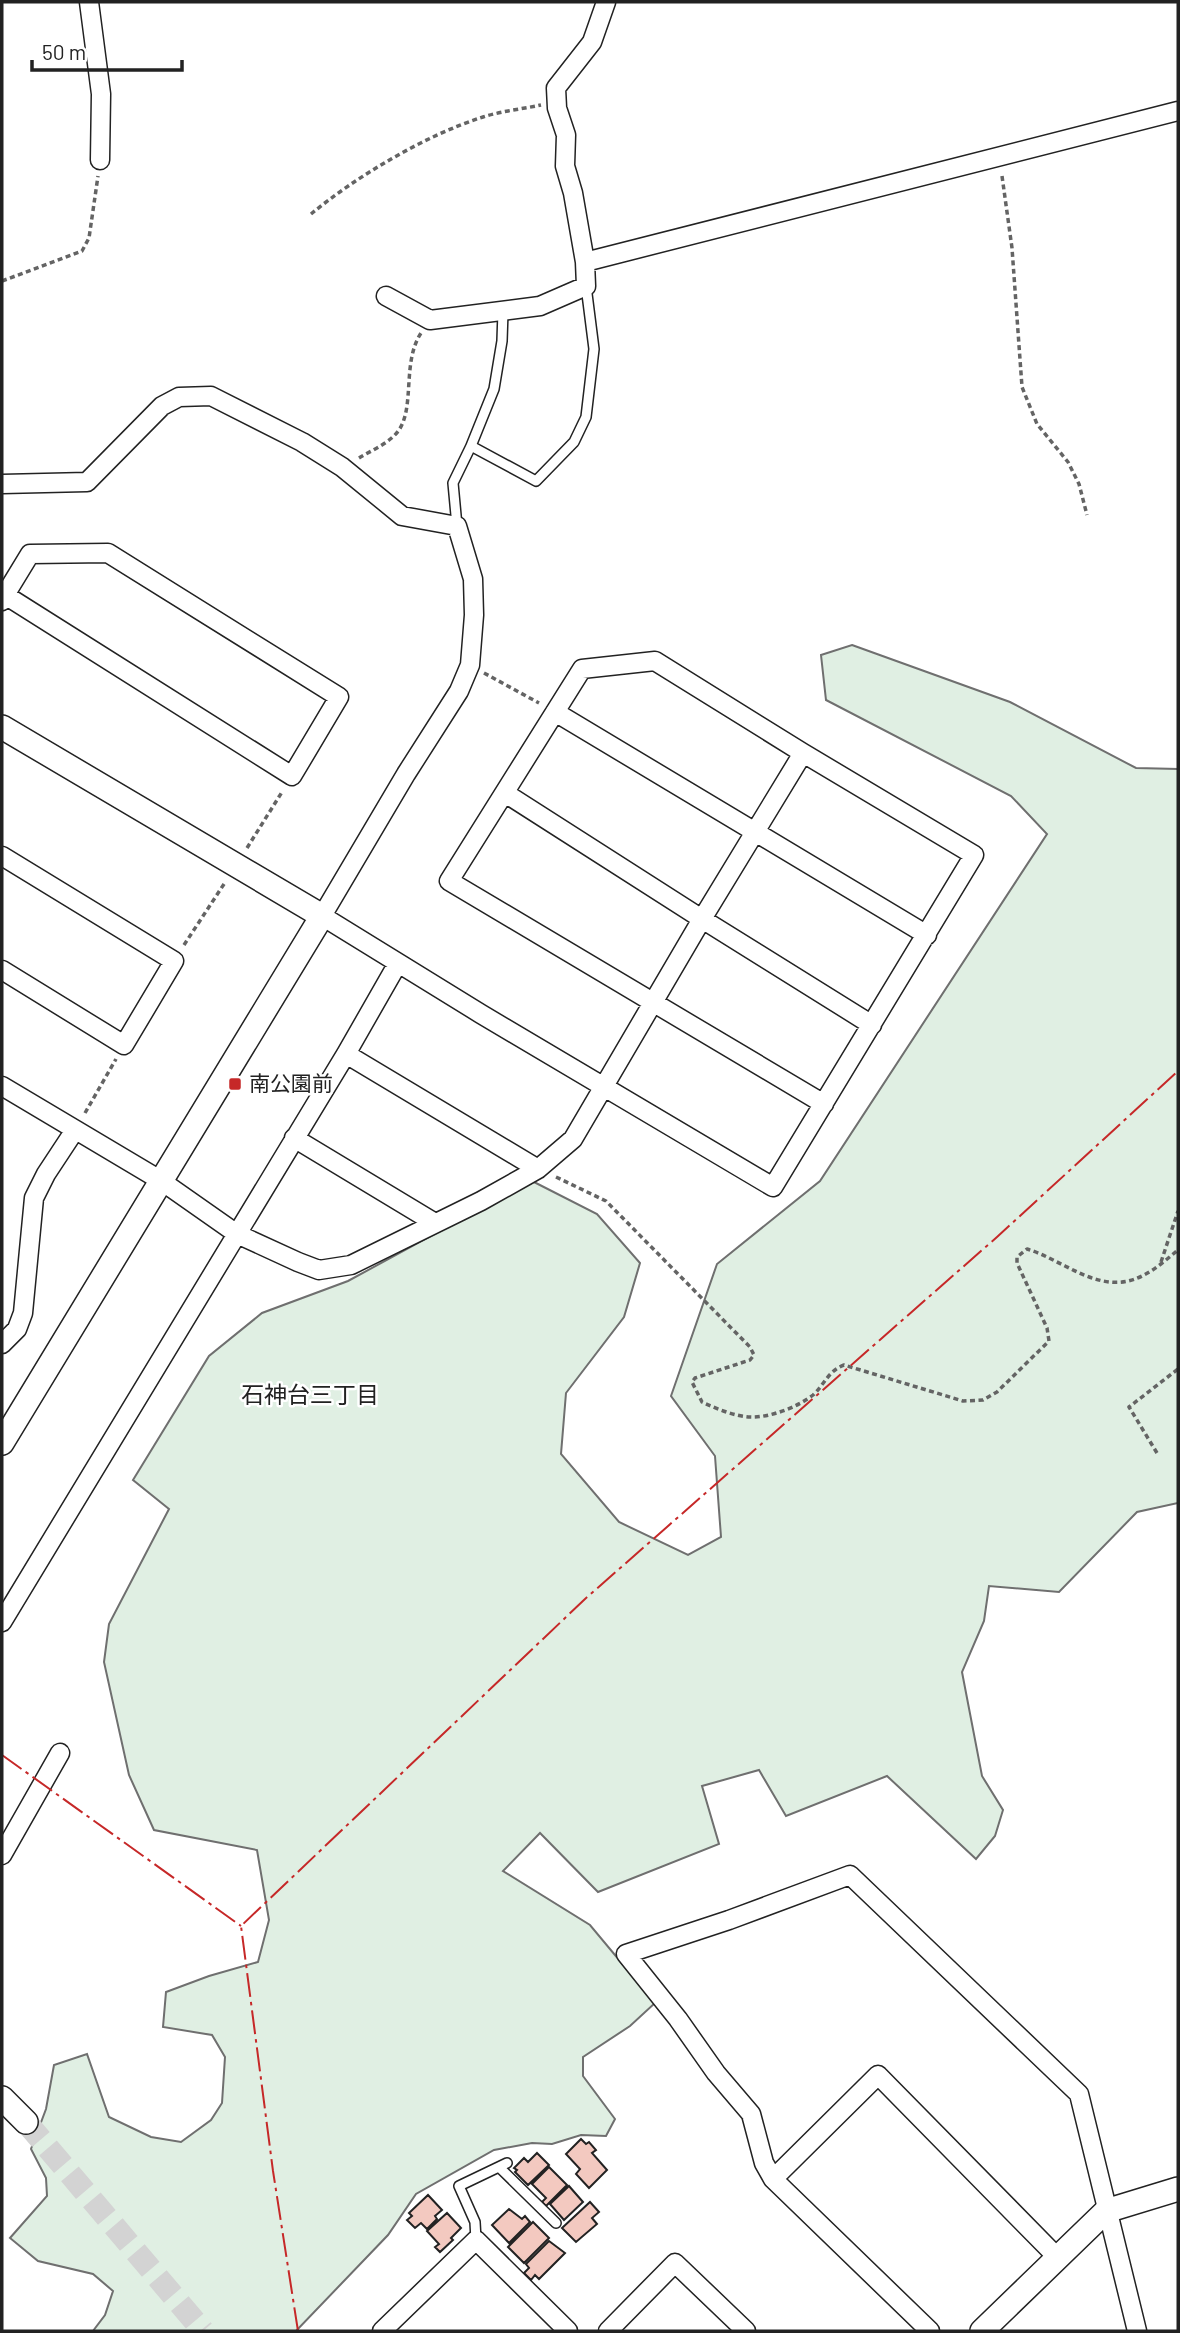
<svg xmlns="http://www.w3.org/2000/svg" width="1180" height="2333" viewBox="0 0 1180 2333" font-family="Barlow,'Noto Sans JP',sans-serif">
	<rect width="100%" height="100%" fill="#fff"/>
	<path fill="#e0efe3" stroke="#6f6f6f" stroke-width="2" d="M852,645L1010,702L1136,768L1178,769V1503L1137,1512L1059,1592L989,1586L984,1621L962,1672L982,1776L1003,1810L995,1836L976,1859L887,1776L786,1816L759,1770L702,1786L719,1844L598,1892L540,1833L503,1871L590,1925L655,2003L630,2026L583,2057V2076L615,2119L606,2136L581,2135L552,2144L532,2143L494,2150L416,2194L388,2235L296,2331H93L105,2315L113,2291L93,2274L38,2261L10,2238L47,2196L46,2178L31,2149L46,2109L54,2065L87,2054L109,2117L151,2137L181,2142L211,2120L222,2103L225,2057L212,2035L163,2027L166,1992L209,1976L258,1962L269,1920L257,1850L154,1830L129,1775L104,1662L109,1624L169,1509L133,1480L209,1356L262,1313L348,1281L532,1181L597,1214L640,1263L624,1317L566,1393L561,1454L619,1522L688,1555L721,1537L715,1456L671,1396L717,1264L820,1181L1047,834L1011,796L826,700L821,655Z"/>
	<path fill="#f3c9c0" stroke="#222" stroke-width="2" d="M581,2139L586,2144L589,2142L596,2150L592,2153L607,2170L589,2188L576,2174L580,2169L566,2154Z
		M537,2153L549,2165L528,2185L515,2172L517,2170L514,2168L524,2158L528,2162Z
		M549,2167L567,2185L546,2206L542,2202L546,2198L532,2184Z
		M569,2186L583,2202L564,2220L550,2204Z
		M428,2195L442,2210L435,2216L437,2219L427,2229L421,2223L415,2228L407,2220L412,2216L409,2213Z
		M590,2202L599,2212L592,2218L597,2224L576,2242L562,2228Z
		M509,2209L522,2219L525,2216L530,2222L509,2243L492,2225Z
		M447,2213L461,2228L451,2238L453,2240L440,2252L435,2247L439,2244L427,2231Z
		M533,2222L549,2238L524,2263L508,2247Z
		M549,2241L565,2253L539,2279L535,2275L531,2280L524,2273L529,2268L526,2264Z"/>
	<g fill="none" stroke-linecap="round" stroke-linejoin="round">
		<path stroke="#d3d3d3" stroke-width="23" stroke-dasharray="23 11" stroke-linecap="butt" d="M26,2122L203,2331"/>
		<g stroke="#222" stroke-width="12">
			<path id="service" d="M471,446L494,389L502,341L503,311
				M457,526L453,483L471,446L536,481L574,442L586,417L594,349L586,286
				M499,2167L556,2223
				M476,2240L475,2222L459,2186L507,2163"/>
		</g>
		<g stroke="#222" stroke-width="21">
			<path id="minor" d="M89,2L101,94L100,160
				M585,262L1178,111
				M386,296L430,320L540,306L586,286L585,262L573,193L565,166L566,135L557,108L556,88L592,42L606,2
				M2,484L87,482L162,406L179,397L211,396L302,442L342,467L402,516L457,526L473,579L474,615L470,665L459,691L406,774L322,916L481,1014L773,1187L974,855L803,753L655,661L582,669L449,881L824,1104
				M2,601L5,595L30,554L108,553L339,697L292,776L5,595
				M555,712L927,935
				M505,793L702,919L872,1025
				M2,856L174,961L124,1045L2,970
				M346,1054L538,1169
				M2,1086L160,1180L237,1234L298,1262L319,1270L351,1265L481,1201L538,1169L573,1139L702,919L803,753
				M294,1138L435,1223
				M2,1344L17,1329L23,1313L34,1198L46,1174L75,1130
				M2,1622L346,1054L398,963
				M2,1855L60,1753
				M773,2179L878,2075L1058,2258
				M382,2331L476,2240L568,2331
				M608,2331L675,2263L746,2331
				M930,2331L773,2179L764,2163L751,2114L716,2073L678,2019L626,1954L729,1920L850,1875L1079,2094L1137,2331"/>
		</g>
		<g stroke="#222" stroke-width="26">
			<path id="tertiary" d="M2,727L322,916L2,1443
				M2,2098L26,2122
				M982,2331L1106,2211L1178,2189"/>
		</g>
		<path stroke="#646464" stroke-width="3.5" stroke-dasharray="5 3.5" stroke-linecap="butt" d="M1002,176L1012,248L1022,387L1037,424L1068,462L1079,484L1087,515
			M311,214C357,176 426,135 483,117C502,111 522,109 541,105
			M2,281L82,251L89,238L98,176
			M359,458C372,450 390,443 399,430C415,406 402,362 421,333
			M484,673L539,703
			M247,848L282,792
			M184,945L226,881
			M85,1113L116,1059
			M556,1177L606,1201L750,1347L754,1355L750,1360L695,1378L692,1382L702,1402C717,1409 734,1416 750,1417C769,1418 798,1407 813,1395C825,1384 828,1371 844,1365L963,1401L983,1400L997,1392L1049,1341L1047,1328L1017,1263V1257L1027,1249C1064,1260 1101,1297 1142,1276C1155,1270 1167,1259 1178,1250
			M1161,1262L1178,1211
			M1157,1453L1129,1407L1178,1369"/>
		<use href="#service" stroke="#fff" stroke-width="9"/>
		<use href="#minor" stroke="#fff" stroke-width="18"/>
		<use href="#tertiary" stroke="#fff" stroke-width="23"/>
		<path stroke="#c62828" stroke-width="2" stroke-dasharray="24 5 3.5 5" stroke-linecap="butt" d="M2,1755L241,1926
			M298,2331L273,2171L241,1926L585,1599L997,1237L1178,1071"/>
	</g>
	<rect fill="#c62828" stroke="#fff" stroke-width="2.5" x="228" y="1077" width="14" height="14" rx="3.5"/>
	<g text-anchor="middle" stroke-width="5" stroke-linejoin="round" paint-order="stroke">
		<g font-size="21" fill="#222" stroke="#fff" text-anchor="start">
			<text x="249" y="1091">南公園前</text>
		</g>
		<g font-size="23" fill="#222" stroke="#fff">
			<text x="310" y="1403">石神台三丁目</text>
		</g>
	</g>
	<rect width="1180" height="2333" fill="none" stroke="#222222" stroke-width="7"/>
	<path d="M32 60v10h150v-10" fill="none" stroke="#222222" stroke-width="3.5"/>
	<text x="42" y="60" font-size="21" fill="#222222" stroke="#ffffff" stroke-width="5" paint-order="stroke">50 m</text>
</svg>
